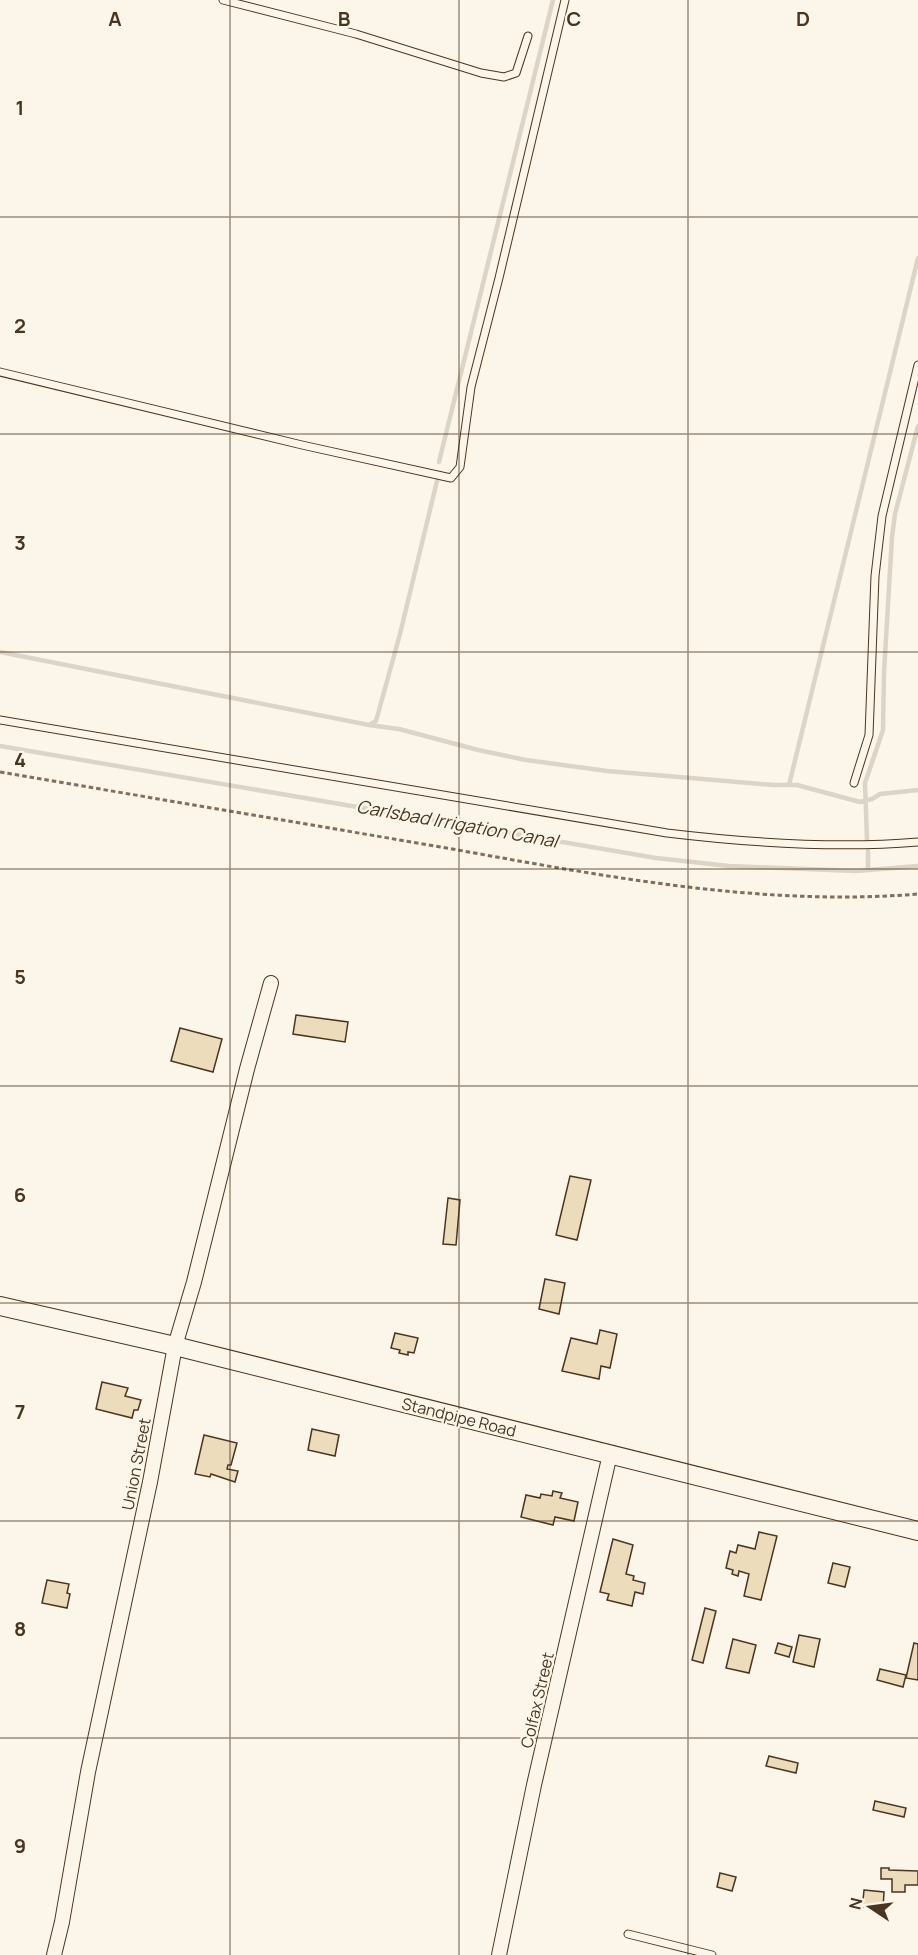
<svg xmlns="http://www.w3.org/2000/svg" width="918" height="1955" viewBox="0 0 918 1955" font-family="Manrope,sans-serif">
	<rect width="100%" height="100%" fill="#fbf6e9"/>
	<g fill="none" stroke-linecap="round" stroke-linejoin="round">
		<path stroke="#dcd4c6" stroke-width="4.5" d="M439,462L553,0
			M0,652L369,725L376,721L400,634L437,481
			M369,725L399,729L478,750L526,760L607,771L691,778L774,785H797L860,802L872,799L880,794L918,790
			M0,746L656,858L729,866L856,871L918,866
			M789,785L918,258
			M867,840L865,783L883,730L884,672L892,537L895,514L918,426
			M868,851V870"/>
	</g>
	<path fill="#ecdcbc" stroke="#4a3520" stroke-width="1.5" d="M296,1015L348,1022L345,1042L293,1034Z
		M180,1028L222,1039L213,1072L171,1061Z
		M570,1176L591,1180L577,1240L556,1235Z
		M448,1198L460,1200L456,1245L443,1244Z
		M545,1279L565,1283L559,1314L539,1309Z
		M600,1330L617,1334L610,1368L601,1366L599,1379L562,1371L571,1338L597,1344Z
		M395,1333L418,1338L414,1353L408,1352V1355L399,1353L400,1350L391,1348Z
		M102,1382L128,1388L125,1396L141,1400L138,1410H134L132,1418L96,1409Z
		M312,1429L339,1435L335,1456L308,1450Z
		M204,1435L237,1443L231,1465H228L227,1469L238,1471L235,1482L211,1474L210,1477L195,1474Z
		M553,1491L562,1493L560,1498L578,1502L574,1521L555,1517L553,1525L521,1517L526,1495L540,1498L541,1494L552,1496Z
		M759,1532L777,1536L761,1600L744,1596L749,1574L739,1571L738,1576L732,1574L733,1570L726,1568L730,1551L736,1553L738,1545L755,1549Z
		M613,1539L633,1545L626,1574L634,1576L633,1580L645,1583L643,1594L635,1592L632,1606L607,1600L609,1594L600,1592Z
		M833,1563L850,1567L845,1587L828,1583Z
		M47,1580L69,1584L67,1593L70,1594L67,1608L42,1603Z
		M705,1608L716,1611L703,1663L692,1660Z
		M799,1635L820,1639L814,1667L793,1662Z
		M733,1639L756,1645L749,1673L726,1668Z
		M778,1643L792,1647L789,1657L775,1653Z
		M914,1643L918,1644V1680L906,1678Z
		M880,1669L906,1675L903,1687L877,1680Z
		M769,1756L798,1763L796,1773L766,1766Z
		M875,1801L906,1808L904,1817L873,1810Z
		M881,1868H889V1870L918,1871V1885H905V1892H892V1879H881Z
		M720,1873L736,1877L732,1891L717,1887Z
		M864,1890L884,1892L883,1908L855,1906L856,1899L863,1900Z"/>
	<g fill="none" stroke-linecap="round" stroke-linejoin="round">
		<g stroke="#4a3520" stroke-width="9">
			<path id="lane" d="M223,0L356,34L481,73L504,77L516,73L528,36
				M0,372L302,445L451,478L460,467L471,387L499,278L565,0
				M0,720L667,833C750,843 834,849 918,842
				M854,783L869,735L875,576L882,516L918,365
				M628,1934L712,1955"/>
		</g>
		<g stroke="#4a3520" stroke-width="16">
			<path id="street" d="M54,1955L62,1922L88,1772L150,1482L175,1346L194,1282L247,1069L271,983
				M499,1955L534,1785L610,1454"/>
		</g>
		<g stroke="#4a3520" stroke-width="20">
			<path id="secondary" d="M0,1306L175,1346L918,1531"/>
		</g>
		<path stroke="#7f6f5c" stroke-width="3" stroke-dasharray="4.5 3" stroke-linecap="butt" d="M0,772C147,797 294,822 441,847C598,875 758,907 918,894"/>
		<use href="#lane" stroke="#fbf6e9" stroke-width="7"/>
		<use href="#street" stroke="#fbf6e9" stroke-width="14"/>
		<use href="#secondary" stroke="#fbf6e9" stroke-width="18"/>
	</g>
	<path fill="none" stroke="#4a3520" stroke-width="1.5" stroke-opacity="0.55" d="M230,0V1955M459,0V1955M688,0V1955M0,217H918M0,434H918M0,652H918M0,869H918M0,1086H918M0,1303H918M0,1521H918M0,1738H918"/>
	<g text-anchor="middle" stroke-width="4.5" stroke-linejoin="round" paint-order="stroke">
		<g font-size="16" fill="#4a3520" stroke="#fbf6e9">
			<text transform="translate(459 1417) rotate(14)" y="6">Standpipe Road</text>
			<text transform="translate(136 1464) rotate(-79)" y="6">Union Street</text>
			<text transform="translate(537 1700) rotate(-77)" y="6">Colfax Street</text>
		</g>
		<g font-size="18" font-style="italic" fill="#4a3520" stroke="#fbf6e9">
			<text transform="translate(457 824) rotate(10)" y="6">Carlsbad Irrigation Canal</text>
		</g>
	</g>
	<g font-size="20" text-anchor="middle" font-weight="bold" fill="#4a3520" stroke="#fbf6e9" stroke-width="4.5" stroke-linejoin="round" paint-order="stroke">
		<text x="115" y="26">A</text>
		<text x="344" y="26">B</text>
		<text x="574" y="26">C</text>
		<text x="803" y="26">D</text>
		<text x="20" y="115">1</text>
		<text x="20" y="333">2</text>
		<text x="20" y="550">3</text>
		<text x="20" y="767">4</text>
		<text x="20" y="984">5</text>
		<text x="20" y="1202">6</text>
		<text x="20" y="1419">7</text>
		<text x="20" y="1636">8</text>
		<text x="20" y="1853">9</text>
	</g>
	<g transform="translate(870 1907) rotate(283)" stroke="#fbf6e9" stroke-width="4.5" paint-order="stroke">
	<path d="M0-4.5L10 22L0 15L-10 22Z" fill="#4a3520"/>
	<text y="-9" font-size="16" font-weight="bold" text-anchor="middle" fill="#4a3520">N</text>
	</g>
</svg>
